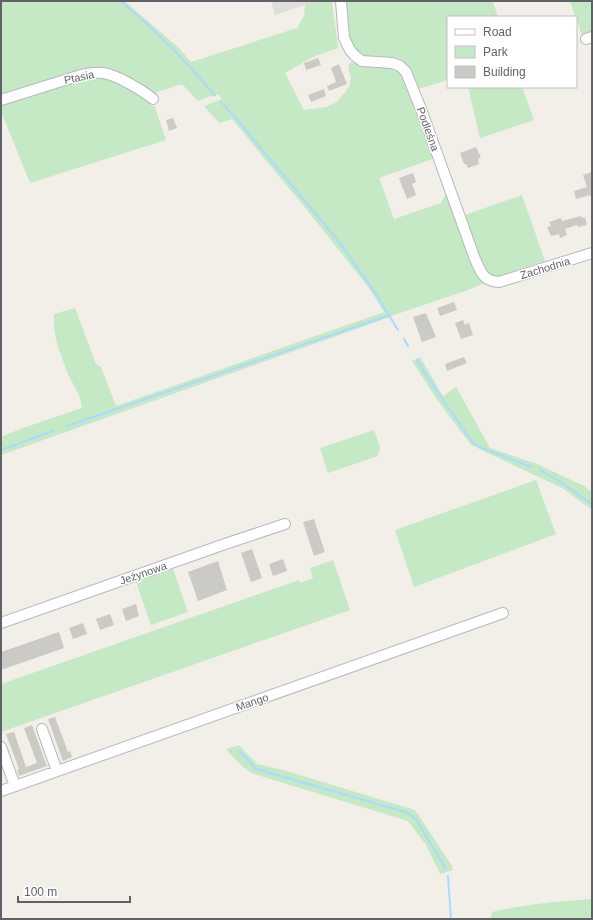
<svg xmlns="http://www.w3.org/2000/svg" width="593" height="920" viewBox="0 0 593 920" font-family="Arial,sans-serif">
	<rect width="100%" height="100%" fill="#f1efe8"/>
	<path fill="#e0deda" d="M271,1H317L275,15Z"/>
	<path fill="#c5e8c5" d="M1,1H124L178,47L191,62L297,28L304,16L305,5L317,1H332L338,48L313,57L285,73L304,110L326,107L337,102L349,87L351,79L348,66L351,62L364,65L394,67L402,72L435,158L379,178L394,219L441,203L447,192L485,283L465,291L394,315L387,318L1,455V437L20,429L82,408L80,397L68,374L57,344L54,328V314L75,308L96,364L101,367L116,406L384,312L369,288L307,210L232,119L219,123L204,106L222,99L218,94L211,97L210,96L198,101L182,84L157,92L150,105L155,107L166,140L30,183L1,111Z
		M345,1H495L493,2L498,17H448V80L418,89L407,69L362,57L353,50L350,38Z
		M570,1H592V32L582,35Z
		M468,87H522L534,120L480,138Z
		M522,195L545,261L493,278L482,266L465,215Z
		M420,357L443,396L456,387L490,448L537,464L584,486L592,492V510L564,489L471,445L438,401L412,361Z
		M374,430L380,447L378,456L328,473L320,448Z
		M536,480L556,534L414,587L395,530Z
		M333,560L350,610L1,732V684L299,580L300,583L313,578L310,568Z
		M173,569L188,612L151,625L136,582Z
		M239,745L257,764L283,770L415,810L452,866L453,870L440,874L426,845L408,821L254,774C242,768 235,759 226,749Z
		M592,899V919H490L491,918L492,912L516,907L553,902Z"/>
	<g fill="none" stroke-linecap="round" stroke-linejoin="round">
		<path stroke="#aadaff" stroke-width="2" d="M121,1L146,23L177,53L215,95
			M221,102L234,116L339,242L376,294L398,330
			M404,339L408,346
			M417,360L428,378L472,442L480,447L531,467
			M67,426L390,315
			M1,450L53,431
			M540,470L556,479L592,504
			M239,751L256,769L409,813L417,821L446,869
			M448,876L451,919"/>
	</g>
	<path fill="#cccac5" d="M318,58L321,65L306,70L304,63Z
		M339,64L347,84L329,91L327,86L336,82L331,68Z
		M324,89L326,96L311,102L308,95Z
		M173,118L177,128L169,131L166,120Z
		M476,147L481,158L478,159L479,164L468,168L466,164H464L460,153Z
		M592,172V197H591L590,195L576,199L574,191L587,187L583,175Z
		M413,173L416,182L412,184L416,195L407,199L399,178Z
		M581,216L582,218L585,217L587,225L578,227L577,225L565,229L567,235L560,238L559,234L551,236L547,227L551,226L549,222L561,218L562,221Z
		M454,302L457,310L440,316L437,308Z
		M426,313L436,337L422,342L413,317Z
		M463,320L465,325L469,323L473,335L461,339L455,323Z
		M464,357L467,363L447,371L445,364Z
		M314,519L325,552L314,556L303,522Z
		M252,549L262,578L251,582L241,553Z
		M283,559L287,571L273,576L269,564Z
		M218,561L227,590L198,601L188,572Z
		M136,604L139,616L126,621L122,609Z
		M110,614L114,625L100,630L96,619Z
		M83,623L87,634L73,639L69,628Z
		M59,632L64,648L1,670V652Z
		M55,717L68,752L70,751L72,757L63,761L48,719Z
		M32,725L47,766L19,776L17,770L19,769L6,734L14,732L26,767L37,763L24,728Z"/>
	<g fill="none" stroke-linecap="round" stroke-linejoin="round">
		<g stroke="#b5b8bc" stroke-width="12">
			<path id="minor" d="M341,1L344,38L350,50L354,55L362,61L392,63L400,66L406,72L421,109L475,259C481,272 483,281 499,282L592,253
				M586,39L592,37
				M1,100L81,75C88,73 95,72 103,73C117,75 142,90 153,99
				M1,623L225,544L285,524
				M42,729L57,771
				M1,747L15,786
				M1,791L503,613"/>
		</g>
		<use href="#minor" stroke="#fff" stroke-width="10"/>
	</g>
	<g text-anchor="middle" stroke-width="3" stroke-linejoin="round" paint-order="stroke">
		<g font-size="11" fill="#5f6368" stroke="#fff">
			<text transform="translate(79 77) rotate(-12)" y="4">Ptasia</text>
			<text transform="translate(428 129) rotate(70)" y="4">Podleśna</text>
			<text transform="translate(545 268) rotate(-17)" y="4">Zachodnia</text>
			<text transform="translate(143 573) rotate(-19)" y="4">Jeżynowa</text>
			<text transform="translate(252 702) rotate(-19)" y="4">Mango</text>
		</g>
	</g>
	<rect width="593" height="920" fill="none" stroke="#5f6368" stroke-width="4"/>
	<rect x="447" y="16" width="130" height="72" fill="#ffffff" stroke="#bfc1c3"/>
	<rect x="455" y="29" width="20" height="6" fill="#ffffff" stroke="#bfc1c3"/>
	<text x="483" y="36" font-size="12" fill="#5f6368">Road</text>
	<rect x="455" y="46" width="20" height="12" fill="#c5e8c5" stroke="#bfc1c3"/>
	<text x="483" y="56" font-size="12" fill="#5f6368">Park</text>
	<rect x="455" y="66" width="20" height="12" fill="#cccac5" stroke="#bfc1c3"/>
	<text x="483" y="76" font-size="12" fill="#5f6368">Building</text>
	<path d="M18 896v6h112v-6" fill="none" stroke="#5f6368" stroke-width="2"/>
	<text x="24" y="896" font-size="12" fill="#5f6368" stroke="#ffffff" stroke-width="3" paint-order="stroke">100 m</text>
</svg>
